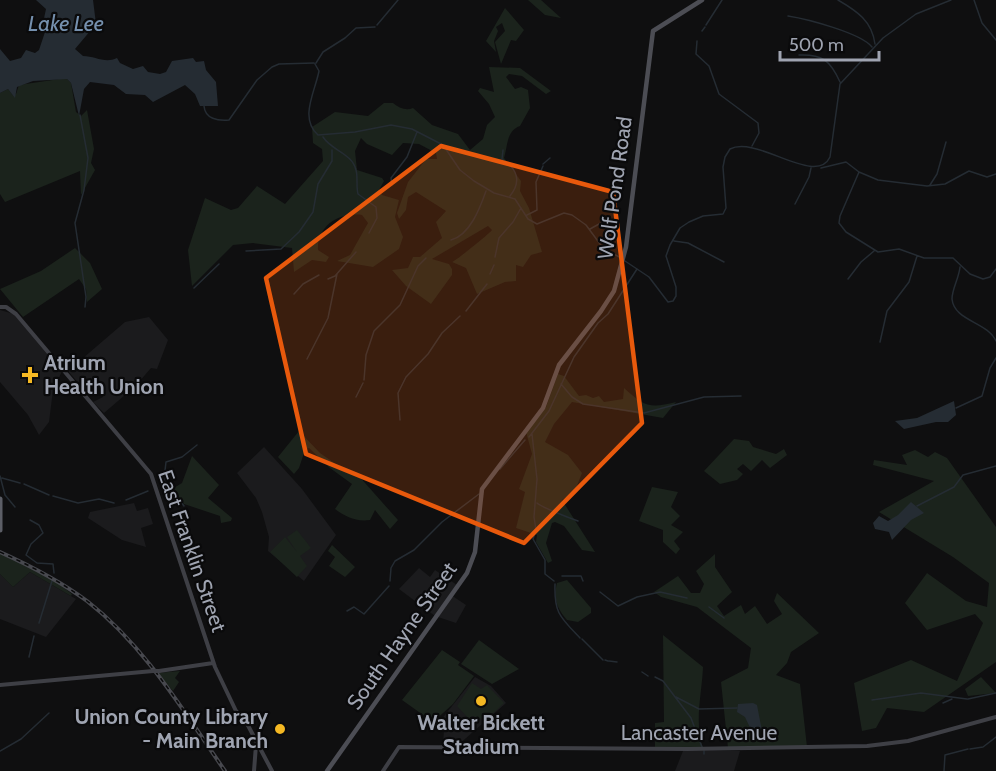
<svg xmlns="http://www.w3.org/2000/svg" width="996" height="771" viewBox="0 0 996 771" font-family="Cabin,sans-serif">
	<rect width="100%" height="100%" fill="#0f0f10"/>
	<path fill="#1b1b1d" d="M0,310L14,314L63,369L53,390L49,422L39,435L28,415L0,382Z
		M149,317L168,340L157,369L151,368L126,397L125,395L104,413L93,402L103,397L97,382L81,386L68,371L125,322Z
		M264,447L302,489L336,535L304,581L268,551L269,537L262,512L256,498L237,473Z
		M134,503L137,511L148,508L153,524L141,528L146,547L122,540L88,518L90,512Z
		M419,568L430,577L435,570L457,585L451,595L466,605L456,623L435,616L399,589Z
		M30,572L76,599L46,637L0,619V574L13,587Z
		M475,677L491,686L506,703L457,746H443L444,729L437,725Z
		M683,751H740L734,771H675Z"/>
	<path fill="#1b231c" d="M528,0H541L561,18L545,15Z
		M505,8L524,30L516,41L511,40L501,64L495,42L505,31L502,23L496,27L498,31L494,41L496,52L486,41Z
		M489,67L520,68L551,91L546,94L522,76L509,74L506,77L515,89L521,87L528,90L530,108L520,126C506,131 508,146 504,158L521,181L520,191L529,208L542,252L531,255L523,267L516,265V281L505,282L477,294L466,268L452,262C457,260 490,233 492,230L488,226L432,259L449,264L452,269V275L431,304L406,286L392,270L408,268L413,257H420L442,238L436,222L446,211L416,192L408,197L406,210L399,219L397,213L408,182L426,159H437L436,153L419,144L403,143L392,155L367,144L361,138L355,151L357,170L382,178L384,181L379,190L382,195L399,200L395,217L403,237L399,249L373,267L337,261L350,255L368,223L362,215C340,212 317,225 318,250L329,257L326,262L312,260L294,272L292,248L253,243L233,245L192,286L188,250L205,198L231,210L238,208L257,186L285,204L323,161L322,149L313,143L312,127L335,112L368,116L384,103H393C399,108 406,111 413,108L432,125L458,134L470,150L483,139L487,125L495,117L489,104L478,91L480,88L494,92Z
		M66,78L71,83L76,112L81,116L87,110L94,149L91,163L95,170L81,195L80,171L5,202L0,194V93L8,89L13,95L16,94L19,85Z
		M75,248L90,263L102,289L87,302L86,289L79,279L23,317L0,289L41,271Z
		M558,374L564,376L579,396L586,395L593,398L599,396L604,402L623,399L624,388C644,406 649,409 676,402L663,418L572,402L554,424L545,442L568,455L582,473L575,491L562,500L595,552L582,550L564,526L555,522L552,523L546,543L552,561L548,563L536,542L537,535L516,528L525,492L519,489L532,454L526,432L546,407Z
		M299,431L320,453L343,469L357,474L398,520L390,529L375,510L370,520C356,522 346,517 335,509L352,484L330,468L309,448L305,450L299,468L294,474L278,457Z
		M734,439L749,441L753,447L776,454L784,449L787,455L770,468L762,460L751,471L743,464L737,469L743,474L737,480L720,484L704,471Z
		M915,450L928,457L935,452L947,458L996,527V662L924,712L887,708L876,728L862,731L854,683L911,660L957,681L983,623L975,614L927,630L905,603L927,573L966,601L987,607L989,583L953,557L879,512L934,481L873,465L874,460L907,465L902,455Z
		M192,456L219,485L208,498L232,518L231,521L221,523L220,516L184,504L172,489L182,483Z
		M652,487L678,492L671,507L680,516L671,525L683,532L674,541L680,549L676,554L663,542V530L639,521Z
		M297,530L311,548L300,556L307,566L297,577L270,552L285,537L297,552L287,537Z
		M332,545L355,567L345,577L329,566L335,557L328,551Z
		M0,553L55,581L72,594L71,596L30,572L13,587L0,574Z
		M715,554V567L732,592L717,606L724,616L741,605L745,614L755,606L767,624L782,614L774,601L777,593L819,633L791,652L787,663L776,675L800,684L807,747L728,748L721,682L748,668L751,648L697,607L661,597L654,592L678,576L691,593H700L704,584L696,571Z
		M567,580L591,608V613L578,622L567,620C557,608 553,599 557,583Z
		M663,635L703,667C702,693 694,723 703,748H655V723L664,722Z
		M479,640L519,669L492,684L461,664Z
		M442,650L460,662L458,665L474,676L453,704L433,722L402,700Z
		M180,671L175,678L179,682L173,691L157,673Z
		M981,677L996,693L968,696L965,689Z
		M472,683L481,689L487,685L504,703L486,720L472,716L469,719L457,706Z"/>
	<path fill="#252c33" d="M36,0H93L96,24L75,49L83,56C95,56 105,64 117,58L120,63L133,69L143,66L148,72L160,74L166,72L172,61L193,58L196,62L204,61L206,70L216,82L218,106H200L195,94L185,85L153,102L145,95L126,94L114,85L90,82L84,89L79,116L71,83L67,79L33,81L17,87L15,98L8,89L0,93V49L10,61L21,58L26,50L35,53L39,50L45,32L40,25L43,23L46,9Z
		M954,401L956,415L948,422H936L904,429L895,421L917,418Z
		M911,502L924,513L911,520L892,540L889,532L875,529L873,523L879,516L888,521L898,515Z
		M753,703L757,705L762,731L758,734H753L745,717L737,712L738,704Z"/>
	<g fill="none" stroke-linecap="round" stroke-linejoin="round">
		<path stroke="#252c33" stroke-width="1.5" d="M838,0C857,11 872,21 875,44
			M974,0L982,23L996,40
			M788,16C807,19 861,33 872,47
			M377,25L398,0
			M706,25L722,0
			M702,31L705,27
			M697,41L696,54L709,66L719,94L758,123L759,133L752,146
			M799,55C822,54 830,60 840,82
			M316,63L323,52L345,38L356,28L375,27
			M315,64L319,71C315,92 299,118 318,135L355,132L391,125L412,129L443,145L460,170L474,181L494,193L515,199L528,219L537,224L564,213L572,215L586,225L603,248L621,258
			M204,106C205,119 218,121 229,120L257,80L272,67L279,64L314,63
			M80,115L88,158L84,190L75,223L86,297L85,307
			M323,137C332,151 352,153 356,170C358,177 356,186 358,194L376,207L377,218L369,233
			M503,150L502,159C517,169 522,181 510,196
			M543,164L550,158
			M821,168L846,162L859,172L878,180L927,186L945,184L969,171L987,177L996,174
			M859,172L840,216L839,223L846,232L878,252L899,249L924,258H953L970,274L983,279L990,277L996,269
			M392,185L391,178L407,157L417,132
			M930,185L937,174L946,142
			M795,204L809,177L811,168
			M527,215L537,210L536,182L543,166
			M590,229L610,218
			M451,240C470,235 480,208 486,191
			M674,241L688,243L724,262
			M246,251L281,249L299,232L313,212L318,184L332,161V150
			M495,257L499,238L513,222L521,208
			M625,261L649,277L668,302L673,301L676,296V287L666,256L670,245L680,228L689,222L703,216L723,214L726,208L723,167L725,157L730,149C757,135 816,187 830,157L840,84L883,38L916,14L951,0
			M960,267C959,278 952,289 952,299C954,321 988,322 996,341
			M490,274L494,265
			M328,279L335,276L356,252
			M848,279L861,262L874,251
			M194,288L219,264
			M294,294L303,284L319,275
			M466,311L487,284
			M880,342L887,311L909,282L917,256
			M307,359L328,318L337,274
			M364,380L366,355L374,331L400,305L418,266L426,258
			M561,384L572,397L583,404L644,413L704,397L741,396
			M356,397L363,383
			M956,408L982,396L990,368L996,358
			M400,420L398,393L406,377L428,354L442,333L460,316
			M532,434L537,479L534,517L536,530L533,539L545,560V574L554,581
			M529,437L549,411L574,357L598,323L608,314L637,269
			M500,469L525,440
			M0,476L5,495L15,507
			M2,478L20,483
			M24,484L49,495
			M53,496L78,503L99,499L114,503
			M126,500L148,491
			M537,503C541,507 572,519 578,521
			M184,506L164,479L166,462L182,457L197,445
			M917,506L954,487L963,475L996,466
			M30,520L39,525L43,533L31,544L26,555L37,563L53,564L54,573
			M562,576H581L583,581
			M390,581L391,568L395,561L414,550L442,522L479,494
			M555,584C554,613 560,617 580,638
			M600,592L618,606L637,597L660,592L687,598
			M709,607L724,618
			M347,611L354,607L364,614L389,586
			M39,623L52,581
			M582,639L603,660
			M29,657L34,636
			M605,660L608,661
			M609,661L617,662
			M642,672L648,676
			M655,677L663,681L691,718L702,747
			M676,697L699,709L737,708
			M968,699L996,693
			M872,700L921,693L967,699
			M943,703L952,699
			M970,749L983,747L996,737
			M0,751L21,739L49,713
			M704,751V754
			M944,771L945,755L968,749"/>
		<path stroke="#3e3f45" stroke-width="4" d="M0,307H6L16,314L151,474L215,667L236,711L243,718
			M159,671L213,663
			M0,685L153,671
			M243,716L272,771
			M254,771L256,745
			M383,771L399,747L688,749L867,746L908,741L996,717"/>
		<path stroke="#4c4d54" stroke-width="4.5" d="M327,771L467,573L475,552L482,489L543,408L559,365L601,311L614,291L626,247L653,31L702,0"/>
		<path stroke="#5c5e66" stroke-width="5" d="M0,499V530"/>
		<g stroke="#47484e" stroke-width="4">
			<path id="rail" d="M0,552C31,566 60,581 87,601C145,646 184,712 225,771"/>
		</g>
		<use href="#rail" stroke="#0a0a0b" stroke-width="1.5" stroke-dasharray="4.5" stroke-linecap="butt"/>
		<path stroke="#3e3f45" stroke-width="4" d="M153,671H159"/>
	</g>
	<path fill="#e8590c" fill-opacity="0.2" stroke="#e8590c" stroke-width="4.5" stroke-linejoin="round" d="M441,146L613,192L642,423L524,543L306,454L266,278Z"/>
	<g fill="#f4b823" stroke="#0a0a0b" stroke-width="2">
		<path d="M27 366h6v6h6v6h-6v6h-6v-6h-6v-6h6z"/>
		<circle cx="481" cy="701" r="6"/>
		<circle cx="280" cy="729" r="6"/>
	</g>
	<g text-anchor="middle" stroke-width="4.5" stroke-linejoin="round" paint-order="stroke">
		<g font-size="21" fill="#9fa4b1" stroke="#0a0a0b">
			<text transform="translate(615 188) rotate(-82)" y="7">Wolf Pond Road</text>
			<text transform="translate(192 551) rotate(71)" y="7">East Franklin Street</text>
			<text transform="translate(402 636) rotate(-55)" y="7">South Hayne Street</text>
			<text x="699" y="740">Lancaster Avenue</text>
		</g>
		<g font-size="21" font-weight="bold" fill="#9fa4b1" stroke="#0a0a0b" text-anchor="start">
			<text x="44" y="370">Atrium<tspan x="44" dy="24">Health Union</tspan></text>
			<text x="268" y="724" text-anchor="end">Union County Library<tspan x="268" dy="24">- Main Branch</tspan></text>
			<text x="481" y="730" text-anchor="middle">Walter Bickett<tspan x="481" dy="24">Stadium</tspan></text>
		</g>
		<g font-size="22" font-style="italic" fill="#7590ae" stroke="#0a0a0b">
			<text x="66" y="31">Lake Lee</text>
		</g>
	</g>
	<path d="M780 51v9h99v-9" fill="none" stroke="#9fa4b1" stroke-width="3"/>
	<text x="789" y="51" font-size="18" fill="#9fa4b1" stroke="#0a0a0b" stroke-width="4.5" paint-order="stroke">500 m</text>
</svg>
